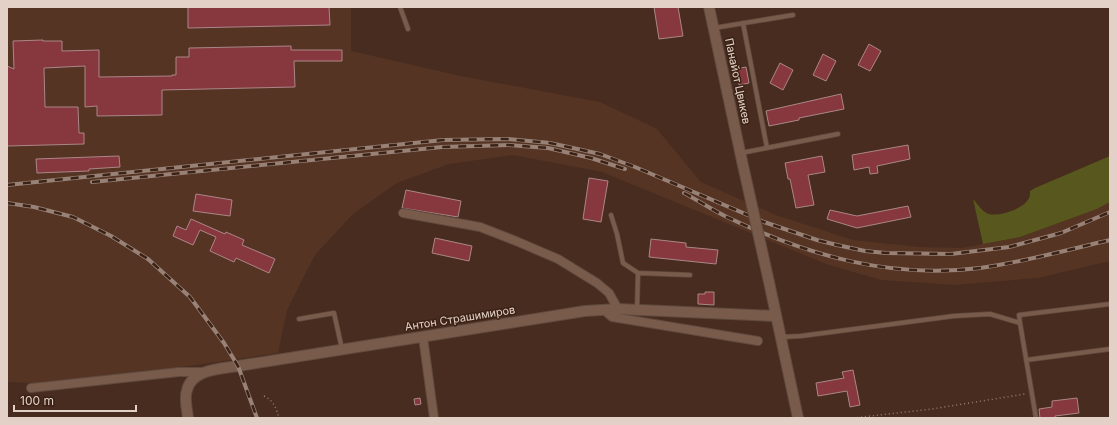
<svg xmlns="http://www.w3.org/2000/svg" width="1117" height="425" viewBox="0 0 1117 425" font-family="Inter,sans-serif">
	<rect width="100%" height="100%" fill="#472c1f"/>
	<path fill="#553423" d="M7,7H351V51L461,76L600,102L657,129L701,182L776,215L853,240L919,247L962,248L1020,237L1097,209L1110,202V261L1038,278L955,285L881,280L826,264L602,172L513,155L449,164L397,183L353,214L315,255L287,310L278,353L175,368L33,383L7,382Z"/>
	<path fill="#58571e" d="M1110,156V202L1097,209L1020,237L983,244L973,199C978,204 982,212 989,214C1000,217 1025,208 1029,198C1030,197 1030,192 1030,191L1035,188Z"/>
	<path fill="#87383f" stroke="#ab8687" d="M188,7H329L330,25L188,28Z
		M654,7H678L683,36L659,39Z
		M43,40V41H62V51L99,50V77L172,76V75H176V57H189V48L291,46V50H342V61H294L295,87L162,90V115L97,116V106L85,107V66L44,68L45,107H78L79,133H84V144L7,146V66L14,69L13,41Z
		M869,44L881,51L870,71L858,65Z
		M823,54L836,61L826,81L813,75Z
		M780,63L793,70L783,90L770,83Z
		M746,67L749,83L739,85L736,69Z
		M841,94L844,109L799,118V120L769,126L766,111Z
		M908,145L910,159L877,166L878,173L870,174L869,167L854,170L852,155Z
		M119,156L120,167L89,169V171L37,173L36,159Z
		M822,156L825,172L808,175L814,205L796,208L790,179H788L785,163Z
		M589,178L608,181L601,222L583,219Z
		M406,190L461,201L458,217L402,208Z
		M196,194L232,200L230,216L193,211Z
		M908,206L911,217L857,228L827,219L830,210L857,216Z
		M191,219L225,234L226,232L244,240L242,245L275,259L269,273L236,258L234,262L210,251L216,237L200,230L193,245L173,236L177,226L186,230Z
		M435,238L472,246L469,261L432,253Z
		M651,239L686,243V247L718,250L716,264L649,257Z
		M705,292H714V305L698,304V294H705Z
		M853,370L860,405L850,407L847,391L818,396L816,383L844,378L842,372Z
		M420,398L421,404L415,405L414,399Z
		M1077,398L1079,413L1055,416V418H1040L1039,409L1052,407V401Z"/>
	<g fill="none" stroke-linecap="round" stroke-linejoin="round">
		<g stroke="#5f493d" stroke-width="5.5">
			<path id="service" d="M400,7L408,29
				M743,23L767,148
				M714,28L793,15
				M741,153L838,134
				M611,215L617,234L623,263L638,273L637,310
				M638,273L690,275
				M299,319L334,313L342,349
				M1020,323L1019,315L1110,304
				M782,337L801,336L954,316L990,314L1020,323L1036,418
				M1026,360L1110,349"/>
		</g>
		<g stroke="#5f493d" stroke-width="10">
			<path id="minor" d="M403,213L480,227L516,241L558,259L597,283L609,293L618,309
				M604,310L612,317L758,341
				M423,337L434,418
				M31,388L179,372H204"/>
		</g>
		<g stroke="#5f493d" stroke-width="12">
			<path id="tertiary" d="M188,418C187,409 184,398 187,390C192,369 221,369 238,366L585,311L618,309L776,316"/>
		</g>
		<g stroke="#5f493d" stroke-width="12">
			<path id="secondary" d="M709,7L742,161
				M769,282L798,418"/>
		</g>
		<path stroke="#978075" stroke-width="1.5" stroke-dasharray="1 3" stroke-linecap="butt" d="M264,396C274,401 276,408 279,418
			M853,418L932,409L1025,394"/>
		<use href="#service" stroke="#795b4c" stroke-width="4"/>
		<use href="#minor" stroke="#795b4c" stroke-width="8"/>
		<use href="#tertiary" stroke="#795b4c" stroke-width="10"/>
		<use href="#secondary" stroke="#795b4c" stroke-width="10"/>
		<g stroke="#988277" stroke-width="4">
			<path id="rail" d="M92,182L442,147L509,145L548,148L591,158L625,169
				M7,185L443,140L507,139L550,143L600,154L635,167L764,222L817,240L837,245L865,251L886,253L951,254L1009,247L1061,233L1110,212
				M684,193C699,201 714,211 729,218C809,256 891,279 980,268C1024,262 1067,250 1110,240
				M7,203L34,207L73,217L111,236L148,259L190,297L224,343L238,366L257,418"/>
		</g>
		<use href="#rail" stroke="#3c2215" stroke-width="2.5" stroke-dasharray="8" stroke-linecap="butt"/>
		<g stroke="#5f493d" stroke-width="12" stroke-linecap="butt">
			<path id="secondary-bridge" d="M742,161L769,282"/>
		</g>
		<use href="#secondary-bridge" stroke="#795b4c" stroke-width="10"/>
	</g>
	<g text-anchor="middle" stroke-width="3" stroke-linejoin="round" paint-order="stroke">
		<g font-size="11" fill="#e3d1c8" stroke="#3c2215">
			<text transform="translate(738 81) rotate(78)" y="4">Панайот Цвикев</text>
			<text transform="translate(460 318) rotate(-9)" y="4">Антон Страшимиров</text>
		</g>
	</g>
	<rect width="1117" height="425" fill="none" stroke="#e3d1c8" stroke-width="16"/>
	<path d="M14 405v6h122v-6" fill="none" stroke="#e3d1c8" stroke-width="2"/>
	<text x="20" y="405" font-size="12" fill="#e3d1c8" stroke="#3c2215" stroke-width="3" paint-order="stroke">100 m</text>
</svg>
